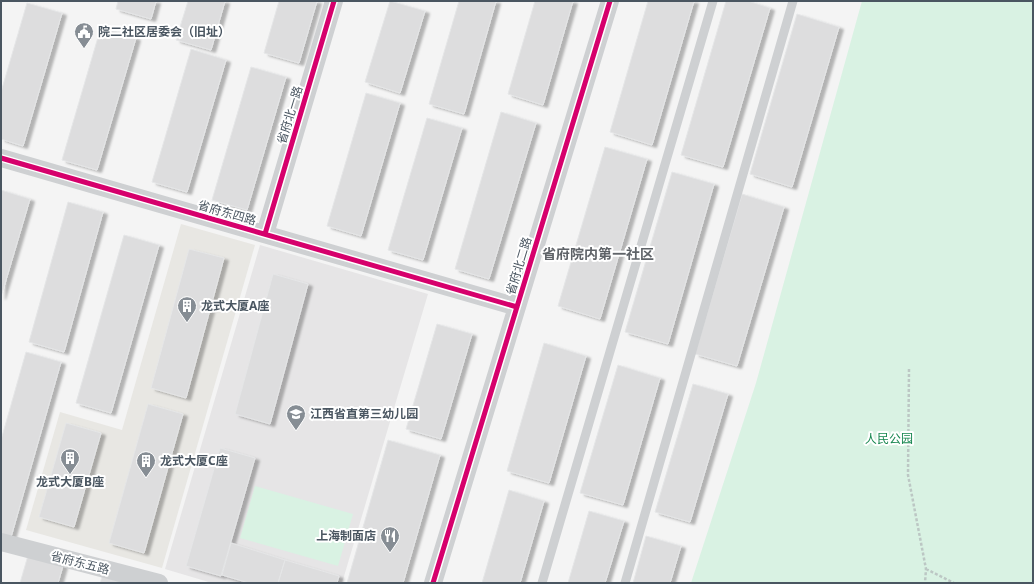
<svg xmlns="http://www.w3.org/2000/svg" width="1034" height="584" viewBox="0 0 1034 584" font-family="'Noto Sans','Noto Sans SC',sans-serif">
	<defs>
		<filter id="shadow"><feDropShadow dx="4.5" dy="2.5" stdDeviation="1" flood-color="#0004"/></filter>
	</defs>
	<rect width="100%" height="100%" fill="#f4f4f4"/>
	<path fill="#e8e7e3" d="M181,224L255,245L162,568L26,530L60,412L122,430Z"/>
	<path fill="#e6e5e6" d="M260,245L428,294L342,583H212L165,569Z"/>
	<path fill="#d9f2e3" d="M862,1H1033V583H691L756,383Z
		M255,486L353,514L338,566L240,538Z"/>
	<path fill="#ddddde" stroke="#e5e6e7" filter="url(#shadow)" d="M118,1H156L151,19L116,9Z
		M188,1H225L211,50L176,40Z
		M279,1H317L299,63L264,53Z
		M390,1L425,11L400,93L365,82Z
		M459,1H496L464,114L429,104Z
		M535,1H573L543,105L508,94Z
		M648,1H694L652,145L610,132Z
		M726,1H748L770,8L723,167L681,155Z
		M27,3L62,13L23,146L1,139V92Z
		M797,14L839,27L792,187L750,174Z
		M101,27L136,38L97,170L62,160Z
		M191,49L226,60L187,192L152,182Z
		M251,67L286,77L247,210L212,200Z
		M366,93L400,103L361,236L327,226Z
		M501,112L536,123L489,279L455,269Z
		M427,118L462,128L423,260L388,250Z
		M605,147L647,159L600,319L558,306Z
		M672,172L714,184L668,344L625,332Z
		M1,190L30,199L1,297Z
		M742,194L784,207L737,366L695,354Z
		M68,202L103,212L64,352L29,342Z
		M124,235L159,245L111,413L76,403Z
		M189,249L224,258L186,398L151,388Z
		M273,274L308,284L270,424L235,414Z
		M437,324L472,334L441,439L406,429Z
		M544,343L586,356L549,483L507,471Z
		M26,352L61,362L11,537L1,534V440Z
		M618,365L660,378L623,505L580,493Z
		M693,384L728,394L690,522L655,512Z
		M148,404L183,414L144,553L109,543Z
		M66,423L101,433L74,527L39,517Z
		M388,440L440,455L403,583H347Z
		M220,448L255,458L221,576L186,566Z
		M509,490L544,501L520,583H482Z
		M589,511L624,521L605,583H568Z
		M646,536L681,546L670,583H633Z
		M231,543L285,560L278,583H249L222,575Z
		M29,552L64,562L58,583H20Z
		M285,560L339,576L337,583H278Z
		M103,574L133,583H100Z"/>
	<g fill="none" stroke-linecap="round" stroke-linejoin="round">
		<path stroke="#bcc7c4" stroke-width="2.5" stroke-dasharray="3 2" stroke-linecap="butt" d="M909,369L908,475L926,569L925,583
			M926,569L954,583"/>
		<path stroke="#ced0d2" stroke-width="9" d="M542,583L713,1
			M625,583L793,1"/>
		<path stroke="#ced0d2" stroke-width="18" d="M1,158L517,307
			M265,234L334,1
			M1,542L159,583
			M433,583L610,1"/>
		<g stroke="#fff" stroke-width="8">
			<path id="cycleway" d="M1,158L517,307
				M265,234L334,1
				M433,583L610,1"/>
		</g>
		<use href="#cycleway" stroke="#d6006c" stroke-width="5"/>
	</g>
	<defs>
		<g id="civic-pin" transform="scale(1)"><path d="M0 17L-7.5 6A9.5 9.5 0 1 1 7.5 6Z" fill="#868d94" stroke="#fff"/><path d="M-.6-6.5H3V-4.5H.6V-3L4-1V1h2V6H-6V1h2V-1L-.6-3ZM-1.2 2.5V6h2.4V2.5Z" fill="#fff"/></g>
		<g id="building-pin" transform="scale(1)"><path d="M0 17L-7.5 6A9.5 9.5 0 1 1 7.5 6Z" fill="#868d94" stroke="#fff"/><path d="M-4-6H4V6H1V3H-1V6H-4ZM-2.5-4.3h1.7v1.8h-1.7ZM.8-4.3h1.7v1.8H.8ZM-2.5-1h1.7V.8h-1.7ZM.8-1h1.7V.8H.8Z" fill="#fff"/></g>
		<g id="school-pin" transform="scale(1)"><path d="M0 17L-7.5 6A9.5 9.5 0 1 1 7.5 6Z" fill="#868d94" stroke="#fff"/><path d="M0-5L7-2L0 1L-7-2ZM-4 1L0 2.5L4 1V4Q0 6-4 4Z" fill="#fff"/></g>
		<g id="restaurant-pin" transform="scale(1)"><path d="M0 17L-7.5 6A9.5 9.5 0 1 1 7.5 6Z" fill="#868d94" stroke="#fff"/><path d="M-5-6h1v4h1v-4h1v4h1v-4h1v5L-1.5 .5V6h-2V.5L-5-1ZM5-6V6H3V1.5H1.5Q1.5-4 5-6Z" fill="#fff"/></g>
	</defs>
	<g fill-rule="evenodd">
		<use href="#civic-pin" x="84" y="32"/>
		<use href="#building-pin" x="187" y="306"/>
		<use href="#school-pin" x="296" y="414"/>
		<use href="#building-pin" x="70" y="458"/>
		<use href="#building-pin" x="146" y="461"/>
		<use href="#restaurant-pin" x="390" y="536"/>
	</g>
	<g text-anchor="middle" stroke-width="4" stroke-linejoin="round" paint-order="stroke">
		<g font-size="12" font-weight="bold" fill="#4a5661" stroke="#fff" text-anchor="start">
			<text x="98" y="36">院二社区居委会（旧址）</text>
			<text x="201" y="310">龙式大厦A座</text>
			<text x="310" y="418">江西省直第三幼儿园</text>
			<text x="160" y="465">龙式大厦C座</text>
			<text x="70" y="486" text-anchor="middle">龙式大厦B座</text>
			<text x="376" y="540" text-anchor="end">上海制面店</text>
		</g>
		<g font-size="12" fill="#4a5661" stroke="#fff">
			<text transform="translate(290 115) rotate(-73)" y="4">省府北一路</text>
			<text transform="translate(227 213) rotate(16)" y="4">省府东四路</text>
			<text transform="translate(519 266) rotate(-73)" y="4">省府北二路</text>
			<text transform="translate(80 563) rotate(14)" y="4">省府东五路</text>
		</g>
		<g font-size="12" fill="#17864f" stroke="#fff">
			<text x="889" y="443">人民公园</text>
		</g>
		<g font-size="14" font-weight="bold" fill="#5f6368" stroke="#fff">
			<text x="598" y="259">省府院内第一社区</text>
		</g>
	</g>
	<rect width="1034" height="584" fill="none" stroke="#4a5661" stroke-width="4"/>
</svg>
